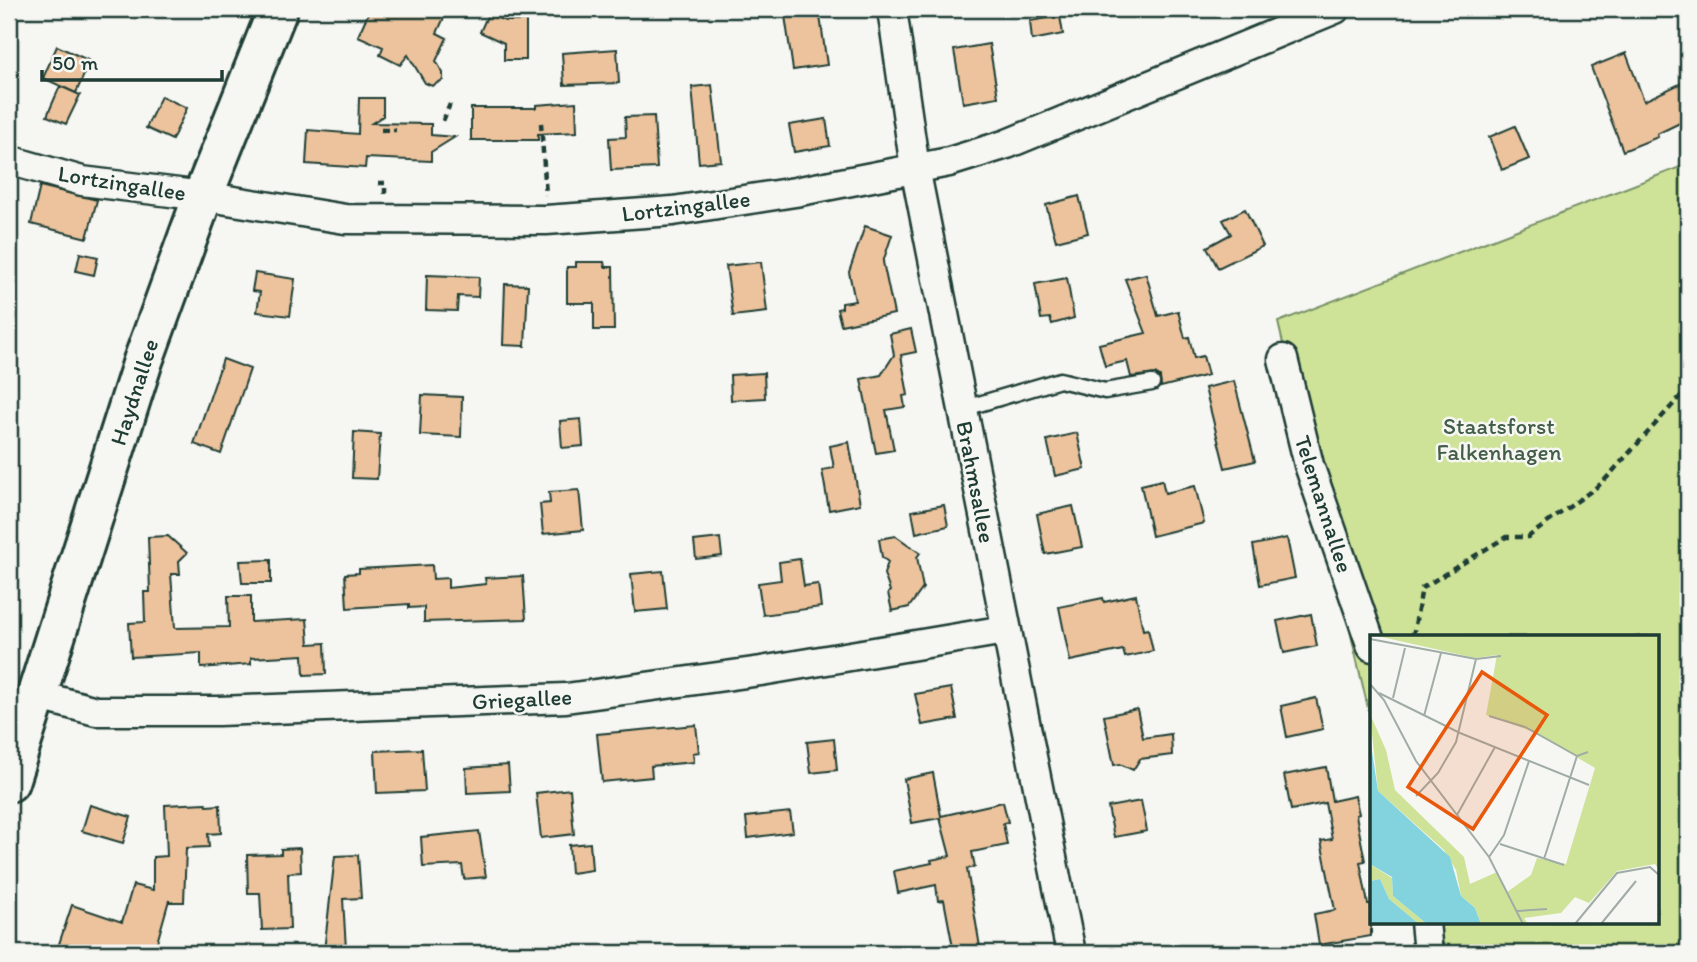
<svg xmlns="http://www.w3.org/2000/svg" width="1697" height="962" viewBox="0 0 1697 962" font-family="Itim,sans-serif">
	<rect width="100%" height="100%" fill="#f6f6f2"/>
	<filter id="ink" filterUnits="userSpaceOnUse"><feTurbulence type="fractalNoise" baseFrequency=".0143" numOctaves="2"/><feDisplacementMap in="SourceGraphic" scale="14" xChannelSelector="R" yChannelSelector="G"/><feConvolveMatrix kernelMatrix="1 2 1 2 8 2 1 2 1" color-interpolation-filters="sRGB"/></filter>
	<g filter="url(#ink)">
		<path fill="#cee398" stroke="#769066" stroke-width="2" d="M1688,164V953H1424L1419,922H1657V636H1372L1371,721L1278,322Z"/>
		<path fill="#ecc39c" stroke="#1f3d34" stroke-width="2" d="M370,9H448L437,33L447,38L436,61L443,73V80L432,86L425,83L408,55L400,65L380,55L383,47L358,36Z
			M784,9H819L827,65L793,70Z
			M488,14L505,21H526V60H504V43L480,32Z
			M1060,16L1063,34L1032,40L1030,21Z
			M989,44L998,97L963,103L954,50Z
			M57,46L90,61L76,93L43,78Z
			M617,49L619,83L564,85L562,53Z
			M1626,53L1644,101L1688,80V119L1657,134L1658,137L1623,151L1591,67Z
			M712,85L721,161L699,163L692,87Z
			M60,86L80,95L66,124L47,116Z
			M161,96L187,108L172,140L146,128Z
			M359,98H383V116L372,123L431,124V135L455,137L431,152V161L366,158L365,168L306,164L308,130L358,134Z
			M576,102L577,132L538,134V140H471V108H536V105Z
			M654,116L657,168L611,170L609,138L626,137L625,117Z
			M826,119L830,146L794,152L789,125Z
			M1515,126L1529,159L1502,170L1489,137Z
			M40,186L97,200L87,238L31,224Z
			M1079,196L1088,233L1056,241L1046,205Z
			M1245,209L1263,246L1218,268L1207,247L1231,234L1223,220Z
			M865,226L892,235L883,262L894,314L841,325L837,309L842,308V303L855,301L849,272Z
			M80,253L98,257L94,275L76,271Z
			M576,262H604L605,267H613L614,330H594V303H567V267H576Z
			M761,262L767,312L733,316L726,266Z
			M255,273L295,279L290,316L257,312L260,292L252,291Z
			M1146,274L1158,316L1178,311L1185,338L1189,337L1194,358L1203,356L1208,375L1161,387L1160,377L1155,374L1131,377L1127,361L1105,366L1099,344L1146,333L1125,279Z
			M427,275L479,277L478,297L458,296L457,311L426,310Z
			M1067,278L1074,318L1052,324L1050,318L1041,319L1035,284Z
			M505,284L528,285L525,346L503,345Z
			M911,329L916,352L901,355L908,395L903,396L905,407L886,410L894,450L876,453L861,379L881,375L894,355L890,334Z
			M223,359L250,369L221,454L194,444Z
			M764,373L765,398L731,400L730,375Z
			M1234,381L1255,461L1225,468L1205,388Z
			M422,395L462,397L461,437L420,435Z
			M581,419L583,446L562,448L560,421Z
			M354,432L380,434L377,479L352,478Z
			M1077,433L1085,469L1055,476L1047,440Z
			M849,442L860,504L829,510L822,470L834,468L830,446Z
			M1162,480L1165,493L1195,486L1204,523L1152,536L1141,485Z
			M579,490L583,530L543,534L540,504L550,503L549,492Z
			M944,505L948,526L916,533L912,511Z
			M1073,506L1082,547L1045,554L1037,514Z
			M168,536L187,553L179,561L180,574H171L175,628L229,627L228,596H251V622L307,619L309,644L325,643L326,674L304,675L303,655L251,658V664L201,668V653L131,657L129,623L145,622L144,592H150L148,537Z
			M896,536L920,553L917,557L923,588L909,607L892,611L888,593L890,591L884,574L888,562L882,557L879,539Z
			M720,538L722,556L696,559L694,541Z
			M1287,538L1295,578L1260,585L1253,545Z
			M800,559L804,586L818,584L821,607L763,615L758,583L781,580L779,562Z
			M271,560V583H242L240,561Z
			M432,565L433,579L448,578V588L486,584L485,578L523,576L526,619L424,622V607L409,608V604L347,608L345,574L359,573V569Z
			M663,571L667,609L635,612L631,574Z
			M1136,595L1143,630L1148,629L1153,651L1125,657L1123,650L1070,661L1059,607L1103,598L1104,602Z
			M1311,614L1317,646L1284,653L1277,621Z
			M951,688L957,719L922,725L915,694Z
			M1316,698L1323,729L1287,737L1281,706Z
			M1137,709L1143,738L1171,734L1172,755L1140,759L1133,770L1120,764L1114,765L1104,716Z
			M696,725L699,752L693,753L694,762L651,766L652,777L602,782L597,734Z
			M834,739L837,770L811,773L807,742Z
			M422,749L425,791L377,793L375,751Z
			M508,765L510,791L467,793L466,768Z
			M1326,767L1332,801L1355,796L1359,814L1356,815L1365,861L1360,862L1368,904H1371V936L1319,945L1314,914L1335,910L1321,841L1332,839L1325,803L1291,810L1284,775Z
			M933,773L941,816L1003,802L1008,822L1003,823L1007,845L972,852L975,867L967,869L981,953H954L944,900L938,901L936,885L898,893L894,871L932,863L931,860L950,856L940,818L912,823L904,779Z
			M570,789L574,834L541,838L536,793Z
			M1141,801L1147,831L1114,837L1108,807Z
			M206,803L207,806L220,805L221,833L208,834L209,847L186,848L184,902H169V900L154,953H56L72,905L122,922L133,885L153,890V857L167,856L165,805Z
			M90,805L131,817L123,843L82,831Z
			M790,812L793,832L748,838L746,817Z
			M479,831L486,877L464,879L462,865L423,867L421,837Z
			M590,843L592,870L571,873L569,845Z
			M300,848L301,872L288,873L290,929L262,930L260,893H248L247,855L281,854V849Z
			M358,855L361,898L343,899L346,949L324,951L335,856Z"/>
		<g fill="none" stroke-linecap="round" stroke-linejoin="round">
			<g stroke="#1f3d34" stroke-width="19">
				<path id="lane" d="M962,409L1060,380L1105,391L1152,383"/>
			</g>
			<g stroke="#1f3d34" stroke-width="33">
				<path id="street" d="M892,9L915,168L1071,953
					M9,160L82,181L203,196L345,219L546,220L673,211L795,192L949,162L1007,144L1335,9
					M1283,359L1309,465L1372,647
					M36,695L96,711H218L566,698L761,671L1005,630
					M1425,922L1428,953"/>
			</g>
			<g stroke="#1f3d34" stroke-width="44">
				<path id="secondary" d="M9,782L143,361L203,196L278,9"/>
			</g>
			<path stroke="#1f3d34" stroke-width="4.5" stroke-dasharray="7 5" stroke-linecap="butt" d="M443,121L450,104
				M541,123L546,195
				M381,130H396
				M378,183H385V194
				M1413,636L1422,588L1506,537H1528L1602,483L1688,388"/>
			<use href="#lane" stroke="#f6f6f2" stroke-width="14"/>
			<use href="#street" stroke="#f6f6f2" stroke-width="28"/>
			<use href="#secondary" stroke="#f6f6f2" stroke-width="38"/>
		</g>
	</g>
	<g text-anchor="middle" stroke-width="5" stroke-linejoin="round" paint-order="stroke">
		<g font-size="23" fill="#1f3d34" stroke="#f6f6f2">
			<text transform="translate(122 183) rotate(9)" y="8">Lortzingallee</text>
			<text transform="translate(686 206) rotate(-7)" y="8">Lortzingallee</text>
			<text transform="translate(134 392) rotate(-72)" y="8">Haydnallee</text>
			<text transform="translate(976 482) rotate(79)" y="8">Brahmsallee</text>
			<text transform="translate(1324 504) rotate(72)" y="8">Telemannallee</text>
			<text transform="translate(522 699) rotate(-3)" y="8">Griegallee</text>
		</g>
		<g font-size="23" fill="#425e48" stroke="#f6f6f2">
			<text x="1499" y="434">Staatsforst<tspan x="1499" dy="26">Falkenhagen</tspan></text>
		</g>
	</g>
	<g transform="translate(1370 635)">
		<rect width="289" height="289" fill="#f6f6f2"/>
		<path d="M3,0H289V235L285,229L247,236L219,268L205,262L191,278L154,283L158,289H111L105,273L91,261L86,235L74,215L8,156L0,79L16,115L25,155L94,222L100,249L127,237L137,257L161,240L167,223L196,229L225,133L164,97L116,80L127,20L105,23ZM0,229L22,243L23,261L57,289H49L19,264L10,244L0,246Z" fill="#cee398"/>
		<path d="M0,103L8,156L80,222L91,261L105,273L111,289H57L23,261L22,242L0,229ZM10,244L19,264L49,289H0V246Z" fill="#83d3de"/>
		<path fill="none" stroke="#a0aca6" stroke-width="2" d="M0,4L106,24L131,21M0,49L14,65L46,126L119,222L153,289M9,58L90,98L219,150M23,63L35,13M54,81L71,18M119,81L155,92L207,121M46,161L68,138L86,107L106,24M87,180L125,112M130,209L194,230M119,222L134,200L159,126M174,224L207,121L218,117M147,276L177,274M205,289L247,238L280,232L289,240M231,289L266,246"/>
		<path fill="#e8590c" fill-opacity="0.15" stroke="#e8590c" stroke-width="3.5" d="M112,37L177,80L103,194L38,152Z"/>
		<rect width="289" height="289" fill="none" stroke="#1f3d34" stroke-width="3.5"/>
	</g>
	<rect width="1697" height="962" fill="none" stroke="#f6f6f2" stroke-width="35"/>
	<rect x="18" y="18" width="1662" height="927" fill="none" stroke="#1f3d34" stroke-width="2.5" filter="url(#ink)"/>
	<path d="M42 70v10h180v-10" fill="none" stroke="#1f3d34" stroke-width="3.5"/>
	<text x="52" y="70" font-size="21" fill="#1f3d34" stroke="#f6f6f2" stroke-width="5" paint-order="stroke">50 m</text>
</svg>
